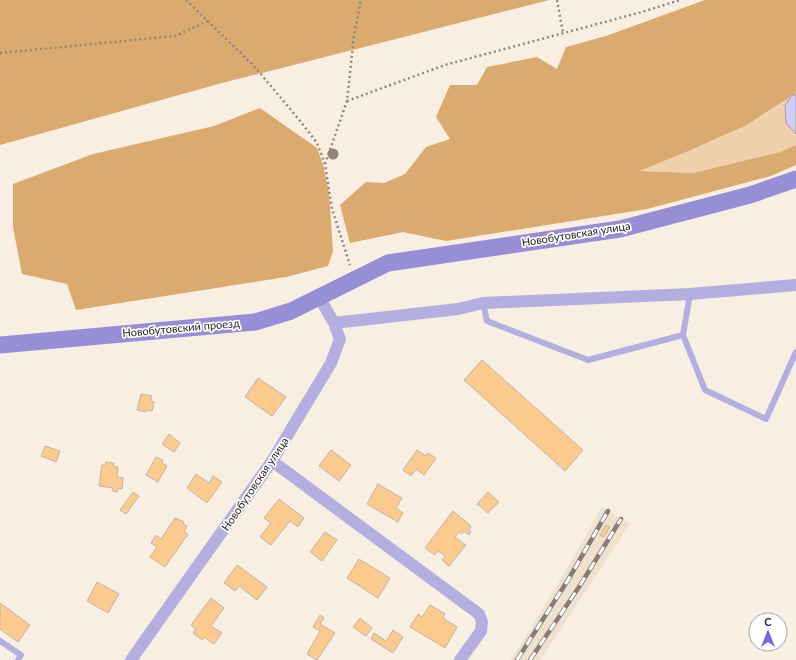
<svg xmlns="http://www.w3.org/2000/svg" width="796" height="660" viewBox="0 0 796 660" font-family="Lato,sans-serif">
	<rect width="100%" height="100%" fill="#f9eee2"/>
	<path fill="#f0e0ce" d="M602,507L630,524L540,660H511L561,579Z"/>
	<path fill="#f1d1ad" d="M796,93V95H792L786,123L796,134V145L780,152L693,173L638,171L684,153L747,125L765,114L792,95Z"/>
	<path fill="#dbaa6e" d="M0,0H549L222,83L0,145Z
		M705,0H796V93L747,125L684,153L639,171L693,173L780,152L796,145V165L771,176L647,209L446,241L403,232L350,243L340,205L366,182L384,183L405,174L426,147L450,139L436,117L450,85H477L487,67L537,57L557,69L566,47L606,36Z
		M260,108L317,148L323,164L329,193L333,251L328,266L286,277L76,310L67,284L22,274L13,227V184L93,154L214,126Z"/>
	<path fill="#d0cdf7" stroke="#9c99b5" d="M792,95H796V134L786,123L785,106Z"/>
	<path fill="#fdca8e" stroke="#c0b6ab" d="M482,360L583,450L565,471L464,380Z
		M258,378L286,397L272,416L245,397Z
		M141,394L152,396L151,401L154,402L152,411L147,410L146,412L137,410Z
		M169,434L180,443L174,452L162,444Z
		M45,446L60,451L56,462L41,456Z
		M331,450L351,465L339,481L319,466Z
		M417,450L426,456L428,453L436,458L424,475L416,469L411,476L403,470Z
		M156,457L163,460L162,463L167,466L158,482L146,475Z
		M106,462L114,463L113,466L118,467L117,477L123,478L122,489L118,488L117,492L112,491L113,488L99,486L102,465H105Z
		M196,474L209,483L213,476L222,482L207,503L187,488Z
		M378,484L402,498L396,508L403,513L398,522L367,504Z
		M133,492L139,496L126,514L120,510Z
		M488,492L499,502L488,513L477,504Z
		M279,499L304,518L298,527L290,521L271,545L260,537L271,523L264,518Z
		M453,511L471,526L469,530L471,531L469,535L464,531L462,534L459,532L455,537L466,545L449,566L442,560L445,556L438,551L435,555L425,548Z
		M175,518L184,522L183,524L187,526L184,532L188,534L165,567L150,557L157,547L151,543L156,535L161,539Z
		M606,525L610,527L604,537L600,535Z
		M325,532L337,540L322,561L310,552Z
		M359,559L390,578L378,598L347,578Z
		M237,565L267,587L257,600L239,586L235,591L224,583Z
		M97,582L119,594L108,613L87,601Z
		M211,598L224,608L211,626L222,633L214,644L204,637L202,640L193,633L196,629L191,625Z
		M0,603L30,625L18,642L0,629Z
		M430,605L445,614L443,618L457,627L445,648L410,627L418,614L422,617Z
		M320,615L324,618L320,624L335,633L317,660L307,654L320,631L313,627Z
		M360,618L372,628L366,636L353,627Z
		M393,630L403,637L393,653L371,639L374,633L386,641Z"/>
	<g fill="none" stroke-linecap="round" stroke-linejoin="round">
		<path stroke="#908980" stroke-width="2.5" stroke-dasharray="2 3" stroke-linecap="butt" d="M186,0L255,67L301,122L317,143L325,164L332,209L350,265
			M557,0L563,33
			M0,53L175,36L208,21
			M347,101L445,65L642,12L680,0
			M325,164L347,101L354,35L361,0"/>
		<path stroke="#b3afe0" stroke-width="6" d="M483,303L487,321L588,360L683,335L705,390L766,419L796,352
			M683,335L690,294
			M0,641L21,655L18,660"/>
		<path stroke="#b3afe0" stroke-width="12" d="M334,323L458,309L483,303L690,294L796,285
			M272,461L479,614L482,622L481,631L460,660
			M131,660L272,461L331,363L340,339L334,323L319,297"/>
		<path stroke="#968ed6" stroke-width="17" d="M0,345L255,322L291,311L388,263L620,229L750,195L796,179"/>
		<g stroke="#857e76" stroke-width="4.5">
			<path id="rail" d="M517,660L568,580L608,511
				M530,660L579,587L621,519"/>
		</g>
		<use href="#rail" stroke="#fff" stroke-width="3" stroke-dasharray="9" stroke-linecap="butt"/>
	</g>
	<circle fill="#958471" cx="333" cy="154" r="5.5"/>
	<g text-anchor="middle" stroke-width="3.5" stroke-linejoin="round" paint-order="stroke">
		<g font-size="11" fill="#231f1a" stroke="#fff">
			<text transform="translate(576 234) rotate(-9)" y="4">Новобутовская улица</text>
			<text transform="translate(181 328) rotate(-5)" y="4">Новобутовский проезд</text>
			<text transform="translate(255 484) rotate(-56)" y="4">Новобутовская улица</text>
		</g>
	</g>
	<g transform="translate(768 632)"><circle r="19" fill="#ffffff" stroke="#a7a5a3"/>
	<path d="M0-3L7 15L0 10L-7 15Z" fill="#7e66e2"/>
	<text y="-6" font-size="11" font-weight="bold" text-anchor="middle" fill="#231f1a">С</text>
	</g>
</svg>
